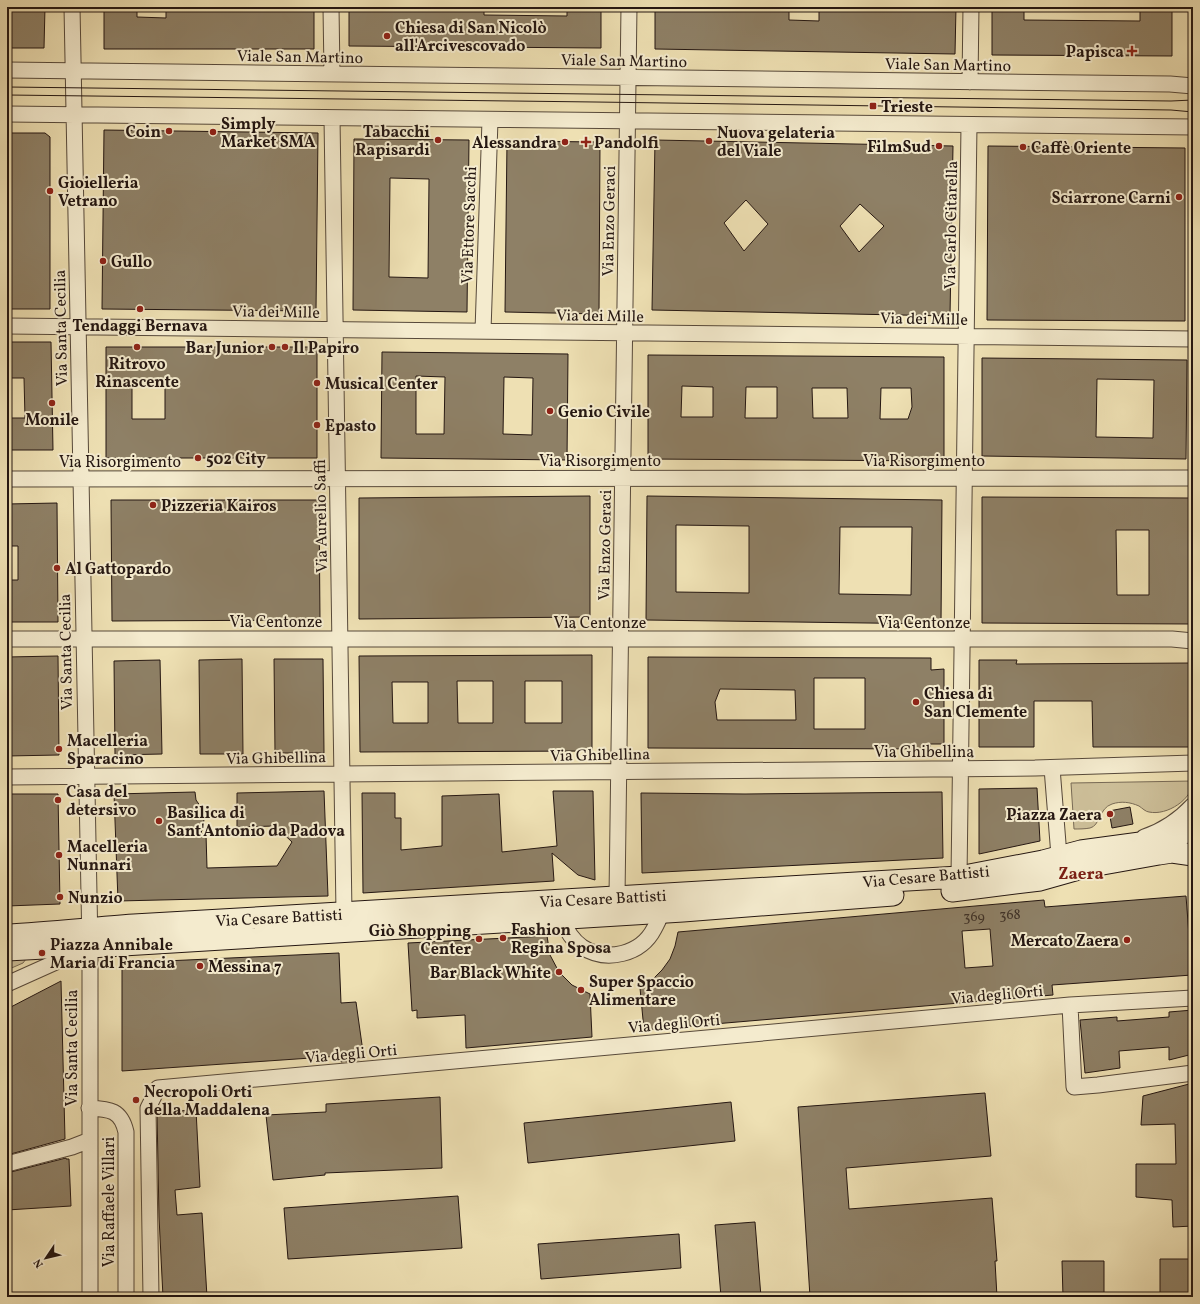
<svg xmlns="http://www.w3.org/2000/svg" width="1200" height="1304" viewBox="0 0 1200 1304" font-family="Vollkorn,serif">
	<rect width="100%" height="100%" fill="#eee0b3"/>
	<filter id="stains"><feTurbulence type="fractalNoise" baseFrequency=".005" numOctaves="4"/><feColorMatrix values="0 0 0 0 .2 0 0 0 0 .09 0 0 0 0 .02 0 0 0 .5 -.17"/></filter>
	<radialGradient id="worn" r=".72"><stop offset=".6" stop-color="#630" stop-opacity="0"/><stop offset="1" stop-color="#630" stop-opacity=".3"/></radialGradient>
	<path fill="#ccbe98" stroke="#786a55" d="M1193,781C1193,799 1167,816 1149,812C1146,812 1142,808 1139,806C1130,802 1121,801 1112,804C1099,808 1100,826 1090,828C1085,829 1079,829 1074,829L1071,783Z
		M7,956L26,959L23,963L7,970Z"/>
	<path fill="#8e8066" stroke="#251712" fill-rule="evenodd" d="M7,7H45L44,48H7Z
		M104,7H137V17L166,18V7H314V49H104Z
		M349,7H484V15L567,16V7H601V48L349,46Z
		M655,7H789V20L819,21V7H956L955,54L655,49Z
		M992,7H1024V20L1140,21V7H1172V56L992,55Z
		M104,130L318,133L316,311L102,309Z
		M7,133H45L50,137V309H7Z
		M354,139L469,140L467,312L353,310ZM390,178L429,179L428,278L389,277Z
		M655,140L953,146L950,316L652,310ZM746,200L768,224L744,251L724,223ZM860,204L884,226L859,252L840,226Z
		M507,141L600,142L599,314L505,312Z
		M988,146L1185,148V321L987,320Z
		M7,342H51L53,450H7V418H25L24,378H7Z
		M106,347H317V458H106ZM132,384H165V419H132Z
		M382,352L568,354L567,460L381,458ZM416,376L445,377L444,434H416ZM504,377L533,378L532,435L503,434Z
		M648,355L944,357V461L648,459ZM682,386L713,387V417H681ZM746,387H777V418H745ZM812,388H847L848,418H813ZM881,388H911L912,407L908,419H880Z
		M982,358L1187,360L1186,459L982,456ZM1097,379L1154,380L1153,438L1096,437Z
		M590,496V617L359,619V498Z
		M647,496L942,500L941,624L646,620ZM676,525L749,526V593L676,592ZM840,527H912L911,595L839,594Z
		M982,497L1189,498L1190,624L982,623ZM1116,530H1149V595H1117Z
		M111,500H319L320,620L112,621Z
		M57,503L58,622H7V580H18V546H7V504Z
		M592,655V751L360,752L359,656ZM457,681H493V723H458ZM525,681H562V723H525ZM392,682H428V723H393Z
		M58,656L59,755L7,756V657Z
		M648,657L931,658V670L944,669V744H930L931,749L648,748ZM814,678H865V729H814ZM720,689L795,690L796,720H717L715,702Z
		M242,659L243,754H200L199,660Z
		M274,659H323L324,753H275Z
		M160,660L162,754L115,755L114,661Z
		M979,660H1017L1016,664L1192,663V747H1093L1092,701H1034V747H979Z
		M1037,788L1040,841L979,854V789Z
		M324,791L328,896L118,901L114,794L195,792L196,800L203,810L205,815L201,834H206L207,868L277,866L292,842L275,826L237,827V793Z
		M553,791H593L595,880L578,875L552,853L554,881L363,893L362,793H395V818H401V850L442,846V796L499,794L502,852L557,846Z
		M942,792L943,858L642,873L641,793L745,794Z
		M7,794H58L60,904L7,906Z
		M1130,807L1133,824L1112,828L1109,811Z
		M1186,896L1192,975L1052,985L1053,995L644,1030L640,988L652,980L662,970L670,959L675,946L678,932L1044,900L1045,907ZM990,929L993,966L965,968L962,931Z
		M547,936L550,955L559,972L572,985L590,994L592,1037L466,1048L465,1015L417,1018V1010L412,1011L408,943Z
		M339,953L341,1003L356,1002L364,1059L341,1062L340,1056L122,1071V963Z
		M61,981L65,1139L7,1155V1009Z
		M1193,1010V1054L1169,1060V1047L1119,1051L1120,1068L1085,1073L1080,1020L1117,1017V1021L1169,1017V1012Z
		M1193,1083V1226L1173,1227L1172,1200L1136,1197V1164H1176L1175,1124L1141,1125L1143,1096Z
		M985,1093L991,1156L846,1168L849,1209L992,1198L997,1261H995L997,1297H810L798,1107Z
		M440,1097L442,1168L325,1173V1175L273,1180L266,1115L326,1112V1104Z
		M731,1102L735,1141L528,1163L524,1123Z
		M196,1110L200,1187L175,1190L177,1215L202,1213L207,1297H163L159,1217L157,1112Z
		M66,1158V1159H69L71,1206L7,1210V1173Z
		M458,1196L462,1248L288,1259L284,1208Z
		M755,1222L761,1297H721L715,1225Z
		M679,1234L681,1268L541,1279L538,1244Z
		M1160,1259H1193V1297H1160Z
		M1062,1261H1104V1297H1063Z"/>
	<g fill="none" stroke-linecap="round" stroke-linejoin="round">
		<g stroke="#57493a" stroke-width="17">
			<path id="street" d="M72,7L90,947V1297
				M331,7L332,74
				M7,70L1170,84L1193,86
				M970,82L971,7
				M7,114L1193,127
				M332,118L344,913
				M7,326L1193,339
				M483,331L490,120
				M7,479L1193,478
				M7,639H1172L1193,641
				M1052,768L1059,856
				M7,777L1035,768L1193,763
				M1144,837C1162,831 1180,819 1193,805
				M959,877L969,125
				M617,897L629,7
				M561,918C566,930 572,940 582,947C607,963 641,954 654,929C657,923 660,919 661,912
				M7,984L85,949
				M1070,1005L1074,1087L1098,1085L1193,1073
				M89,1108C110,1109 121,1110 126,1132V1297
				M7,1164L72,1147L90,1140
				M151,1297L148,1108L158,1088L1070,1005L1193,998"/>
		</g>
		<g stroke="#251712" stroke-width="23">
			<path id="secondary" d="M952,891L1040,880L1086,867L1159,854L1172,852L1193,855
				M7,935C49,933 91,928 134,925L959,877L1043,861L1081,851L1155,841L1180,835L1193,828
				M7,950L63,947H90L683,911L893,895"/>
		</g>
		<use href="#street" stroke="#f4ebce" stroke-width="15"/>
		<use href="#secondary" stroke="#f4ebce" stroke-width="21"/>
		<path stroke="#251712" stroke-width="1" d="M7,87L1171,101L1193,100
			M7,95L595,102L1171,110L1193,112"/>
	</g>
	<g fill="#8f2418" stroke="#f4ebce" stroke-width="1.5">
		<circle cx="387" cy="36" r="4"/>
		<path d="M1130 45h4v4h4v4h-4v4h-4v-4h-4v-4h4z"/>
		<rect x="869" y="102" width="8" height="8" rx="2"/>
		<circle cx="169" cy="131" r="4"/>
		<circle cx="213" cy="132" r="4"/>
		<circle cx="438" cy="140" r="4"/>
		<circle cx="709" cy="141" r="4"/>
		<circle cx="565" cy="142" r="4"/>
		<path d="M584 136h4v4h4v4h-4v4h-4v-4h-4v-4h4z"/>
		<circle cx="939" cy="146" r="4"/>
		<circle cx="1023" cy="147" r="4"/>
		<circle cx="50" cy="191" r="4"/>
		<circle cx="1179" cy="197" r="4"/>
		<circle cx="103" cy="261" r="4"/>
		<circle cx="140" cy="309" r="4"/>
		<circle cx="137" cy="347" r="4"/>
		<circle cx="272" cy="347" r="4"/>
		<circle cx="285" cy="347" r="4"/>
		<circle cx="317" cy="383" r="4"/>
		<circle cx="52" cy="403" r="4"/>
		<circle cx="550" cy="411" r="4"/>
		<circle cx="317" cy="425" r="4"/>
		<circle cx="198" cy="458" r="4"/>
		<circle cx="153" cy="505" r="4"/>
		<circle cx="57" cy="568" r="4"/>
		<circle cx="916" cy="702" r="4"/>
		<circle cx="59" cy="749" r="4"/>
		<circle cx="58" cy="800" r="4"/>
		<circle cx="1110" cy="814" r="4"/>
		<circle cx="159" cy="821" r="4"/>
		<circle cx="59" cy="855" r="4"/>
		<circle cx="60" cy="897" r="4"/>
		<circle cx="503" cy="938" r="4"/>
		<circle cx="479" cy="939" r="4"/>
		<circle cx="1127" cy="940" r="4"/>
		<circle cx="42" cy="953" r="4"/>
		<circle cx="200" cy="966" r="4"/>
		<circle cx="559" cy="972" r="4"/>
		<circle cx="581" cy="990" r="4"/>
		<circle cx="136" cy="1100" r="4"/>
	</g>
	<g text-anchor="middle" stroke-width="4" stroke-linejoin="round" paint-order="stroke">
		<g font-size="14" fill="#3f3127">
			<text x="1010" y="919">368</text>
			<text x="974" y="921">369</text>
		</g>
		<g font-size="16" font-weight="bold" fill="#251712" stroke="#f4ebce" text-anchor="start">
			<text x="395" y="33">Chiesa di San Nicolò<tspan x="395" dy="18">all'Arcivescovado</tspan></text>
			<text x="1124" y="57" text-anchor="end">Papisca</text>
			<text x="881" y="112">Trieste</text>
			<text x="221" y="129">Simply<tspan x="221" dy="18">Market SMA</tspan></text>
			<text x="161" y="137" text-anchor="end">Coin</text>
			<text x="430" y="137" text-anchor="end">Tabacchi<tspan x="430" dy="18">Rapisardi</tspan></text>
			<text x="717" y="138">Nuova gelateria<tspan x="717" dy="18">del Viale</tspan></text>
			<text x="557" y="148" text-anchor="end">Alessandra</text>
			<text x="594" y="148">Pandolfi</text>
			<text x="931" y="152" text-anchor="end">FilmSud</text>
			<text x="1031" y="153">Caffè Oriente</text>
			<text x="58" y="188">Gioielleria<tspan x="58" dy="18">Vetrano</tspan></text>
			<text x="1171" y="203" text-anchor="end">Sciarrone Carni</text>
			<text x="111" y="267">Gullo</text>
			<text x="140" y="331" text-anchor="middle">Tendaggi Bernava</text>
			<text x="264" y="353" text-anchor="end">Bar Junior</text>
			<text x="293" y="353">Il Papiro</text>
			<text x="137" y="369" text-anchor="middle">Ritrovo<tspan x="137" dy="18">Rinascente</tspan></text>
			<text x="325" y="389">Musical Center</text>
			<text x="558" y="417">Genio Civile</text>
			<text x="52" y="425" text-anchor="middle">Monile</text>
			<text x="325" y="431">Epasto</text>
			<text x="206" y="464">502 City</text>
			<text x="161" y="511">Pizzeria Kairos</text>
			<text x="65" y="574">Al Gattopardo</text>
			<text x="924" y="699">Chiesa di<tspan x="924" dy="18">San Clemente</tspan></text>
			<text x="67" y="746">Macelleria<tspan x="67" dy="18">Sparacino</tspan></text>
			<text x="66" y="797">Casa del<tspan x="66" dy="18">detersivo</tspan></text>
			<text x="167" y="818">Basilica di<tspan x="167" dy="18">Sant'Antonio da Padova</tspan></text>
			<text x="1102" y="820" text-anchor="end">Piazza Zaera</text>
			<text x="67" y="852">Macelleria<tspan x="67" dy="18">Nunnari</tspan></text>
			<text x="68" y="903">Nunzio</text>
			<text x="511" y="935">Fashion<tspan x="511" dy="18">Regina Sposa</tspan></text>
			<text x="471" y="936" text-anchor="end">Giò Shopping<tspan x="471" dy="18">Center</tspan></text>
			<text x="1119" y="946" text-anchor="end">Mercato Zaera</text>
			<text x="50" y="950">Piazza Annibale<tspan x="50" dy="18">Maria di Francia</tspan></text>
			<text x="208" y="972">Messina 7</text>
			<text x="551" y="978" text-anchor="end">Bar Black White</text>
			<text x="589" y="987">Super Spaccio<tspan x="589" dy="18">Alimentare</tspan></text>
			<text x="144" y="1097">Necropoli Orti<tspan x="144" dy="18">della Maddalena</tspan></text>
		</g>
		<g font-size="16" fill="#251712" stroke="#f4ebce">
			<text transform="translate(300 56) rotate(1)" y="6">Viale San Martino</text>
			<text transform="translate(624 60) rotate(1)" y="6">Viale San Martino</text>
			<text transform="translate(948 64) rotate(1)" y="6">Viale San Martino</text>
			<text transform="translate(608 221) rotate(-89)" y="6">Via Enzo Geraci</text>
			<text transform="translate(468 225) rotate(-88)" y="6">Via Ettore Sacchi</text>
			<text transform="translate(950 225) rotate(-89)" y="6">Via Carlo Citarella</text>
			<text transform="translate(276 311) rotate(1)" y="6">Via dei Mille</text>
			<text transform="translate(600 315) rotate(1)" y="6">Via dei Mille</text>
			<text transform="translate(924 318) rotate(1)" y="6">Via dei Mille</text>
			<text transform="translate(60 328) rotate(-91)" y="6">Via Santa Cecilia</text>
			<text x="600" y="466">Via Risorgimento</text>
			<text x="924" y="466">Via Risorgimento</text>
			<text x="120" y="467">Via Risorgimento</text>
			<text transform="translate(320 516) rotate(-91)" y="6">Via Aurelio Saffi</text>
			<text transform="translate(604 545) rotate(-89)" y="6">Via Enzo Geraci</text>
			<text x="276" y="627">Via Centonze</text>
			<text x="600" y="628">Via Centonze</text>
			<text x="924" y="628">Via Centonze</text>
			<text transform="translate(65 652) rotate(-91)" y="6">Via Santa Cecilia</text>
			<text x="924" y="757">Via Ghibellina</text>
			<text transform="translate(600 754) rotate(-1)" y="6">Via Ghibellina</text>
			<text transform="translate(276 757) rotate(-1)" y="6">Via Ghibellina</text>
			<text transform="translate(926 876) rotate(-5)" y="6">Via Cesare Battisti</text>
			<text transform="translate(603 898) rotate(-3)" y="6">Via Cesare Battisti</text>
			<text transform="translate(279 917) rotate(-3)" y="6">Via Cesare Battisti</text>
			<text transform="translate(997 994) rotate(-5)" y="6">Via degli Orti</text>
			<text transform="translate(674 1023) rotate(-5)" y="6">Via degli Orti</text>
			<text transform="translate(71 1048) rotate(-90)" y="6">Via Santa Cecilia</text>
			<text transform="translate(351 1053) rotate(-5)" y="6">Via degli Orti</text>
			<text transform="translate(108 1202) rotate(-90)" y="6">Via Raffaele Villari</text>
		</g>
		<g font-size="17" font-weight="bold" fill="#7a1f14" stroke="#f4ebce">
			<text x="1081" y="879">Zaera</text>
		</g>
	</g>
	<rect width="1200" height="1304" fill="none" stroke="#eee0b3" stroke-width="24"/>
	<rect x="8" y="8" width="1184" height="1288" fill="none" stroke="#251712" stroke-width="2"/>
	<rect x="12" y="12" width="1176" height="1280" fill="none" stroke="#251712"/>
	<g transform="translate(46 1258) rotate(235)" stroke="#f4ebce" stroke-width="3" paint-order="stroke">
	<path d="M0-3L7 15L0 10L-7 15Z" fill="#251712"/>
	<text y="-6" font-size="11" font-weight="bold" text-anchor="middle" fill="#251712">N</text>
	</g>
	<rect width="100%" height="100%" filter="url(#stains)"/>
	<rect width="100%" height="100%" fill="url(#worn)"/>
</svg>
